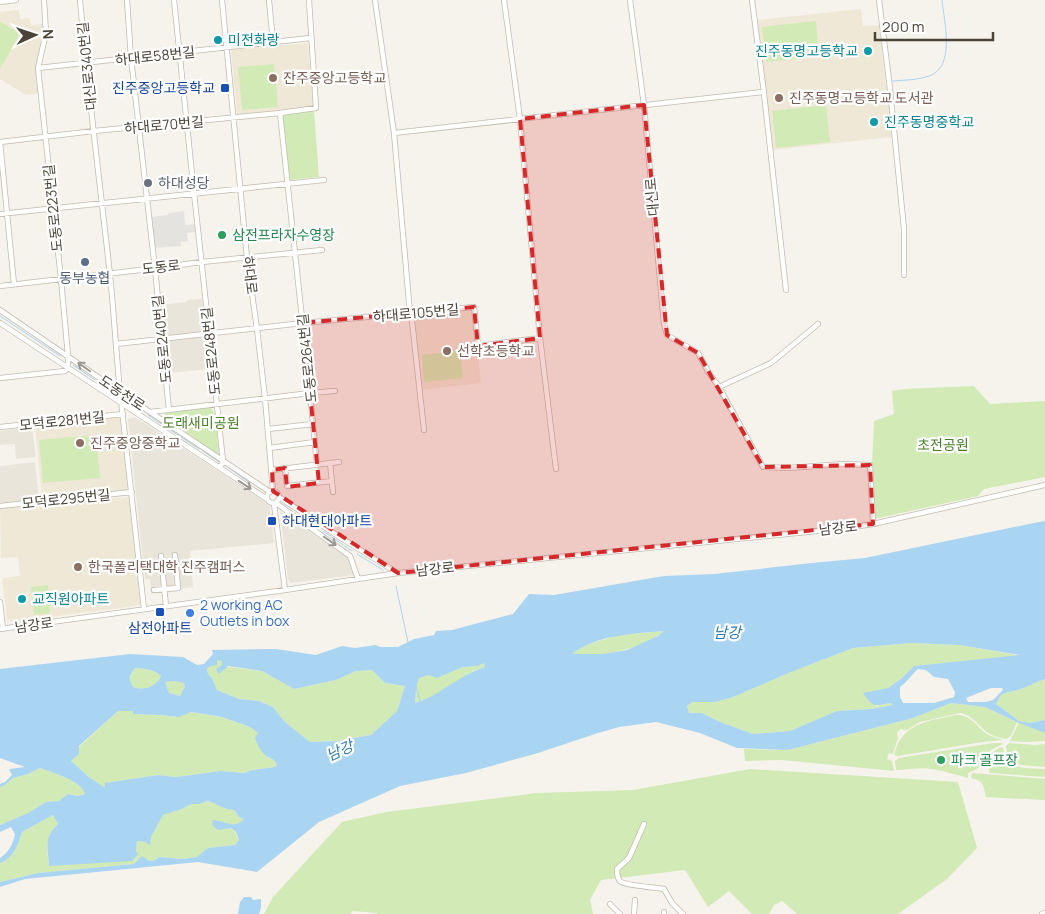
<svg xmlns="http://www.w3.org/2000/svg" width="1045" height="914" viewBox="0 0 1045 914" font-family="Manrope,'Noto Sans KR',sans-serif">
	<rect width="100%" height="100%" fill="#f6f3ec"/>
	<path fill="#eae5da" d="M202,299L205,330L203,332L165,337L164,335L161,305L186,302L188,300Z
		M204,337L207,338L210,369L168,373L165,345L168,341Z
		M135,417L266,502L270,507L274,543L190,551L193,587L180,589L179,591L151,594L150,579H145L128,419Z
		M32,427L36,457L16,459L15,444L0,445V431Z
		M35,462L39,500L0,504V466Z
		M280,511L349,559L354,575L291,583L288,579Z"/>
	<path fill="#efe8d6" d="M861,9L863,26L879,25L892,137L772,150L757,20Z
		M19,10L20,19L30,18L31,25L43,24L44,34L36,68L38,92L36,94L26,95L0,79V12Z
		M308,43L314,106L237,115L231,49Z
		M473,309L481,383L421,390L414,320L418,315Z
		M122,417L128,488L125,490L42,499L35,425Z
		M129,497L142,605L12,622L7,619L2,578L20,576L18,557L1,558L0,508Z"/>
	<path fill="#d2eab5" d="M816,21L819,56L766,62L762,27Z
		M0,22L20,33L0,69Z
		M274,64L278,107L242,110L238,67Z
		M826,105L830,142L776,148L772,111Z
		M314,111L319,177L289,180L283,118L284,115Z
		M460,351L463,378L424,382L422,355Z
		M974,386L990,404L1045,401V477L984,489L978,496L874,519L872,465L874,421L894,414L892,391L905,389Z
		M210,407L215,414L219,455L164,417L165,413Z
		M96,435L100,478L43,483L39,440Z
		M48,585L50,613L34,615L31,587Z
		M665,631C649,643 623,652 603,654C593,655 582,654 572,654L586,645L618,635Z
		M912,643L959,645L1023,656L914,666L902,678L888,688L875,706L891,703L893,705L871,709L837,711L790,731L753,734L720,722L702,713H689L687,706L692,702H715L733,697L791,672L853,648Z
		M217,659L222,661L221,666L262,671L294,689L336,680L356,671L372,670L385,683L405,686L397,711L371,735L337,741L310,742L284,721L273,707L259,701L239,699L217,690L212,678L208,674L207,669Z
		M484,663L485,667L473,671L436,695L415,703L416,688L419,678L429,675L437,678L463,667L478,666Z
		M135,668C143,668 156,670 161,676C156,687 144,691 133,687C128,677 129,677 135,668Z
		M1045,679V720L1030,723L1019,721L996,704L1000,696L1005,693L1021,689Z
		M175,681L183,683L185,686L180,696L169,693L165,682Z
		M951,703L985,707L1017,722L1011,736L1006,739C1001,738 995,737 990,734C979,728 974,715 960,713L920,722L907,730L901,729L897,732L898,738L893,754L889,753L887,759L892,761L894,771L782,760L745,761L744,749L788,750L913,718Z
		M118,711H134L133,714L159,715L178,717L190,712L222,717L250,727L258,733L268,758L274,760L277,765L275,767L252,770L244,773L221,771L176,777L158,775L105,783L106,789L89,777L71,761L79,754V747Z
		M956,715C971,714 977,727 987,734C992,737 998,739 1003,740L982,742L898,756L894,755C896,748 898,742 902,737C915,721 938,719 956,715Z
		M1019,722L1045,733V741L1025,742L1010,741Z
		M993,743H1002L1003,744L991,750L985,762L982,765L977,769L968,773V778C956,775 944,771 932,769C920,767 908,770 896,770L895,761L899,758Z
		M1009,743L1035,745L1045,744V767L1021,765C1012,762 1007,756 1006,746Z
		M1001,747L1003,748C1004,752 1005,756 1007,759C1015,771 1033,768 1045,769V777L990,773C985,762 990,752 1001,747Z
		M40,768C53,773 81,780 85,794L78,796L68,794L59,801L46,802L28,813L0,825V787L5,785L13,778L28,774Z
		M750,769L958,782L977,848L947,879L898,914H797L782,901L774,905L769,914H752L729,891L708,907L685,870L601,880L590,900L593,914H377L376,913L353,911L350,914H264L273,897L342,822L386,812L537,793L633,790Z
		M972,773L1045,779V800L986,797L983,785L980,781L971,778Z
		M208,801L227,809L234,810L239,817L244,819C237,828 227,824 218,820C229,826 234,827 239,840L235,845L208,848L198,857L183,859L159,857L155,860L134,864L38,873L0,882V863C14,858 18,845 22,832L53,815L58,824C44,837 47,848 49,866L136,851L137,841L145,842L151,837L163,815L182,809L191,804H199Z"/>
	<path fill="#e5e3e0" d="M184,211L185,225L196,224L197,232L187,233L188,241L181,242V246L154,248L151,217L168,215V213Z"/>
	<path fill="#a9d4f2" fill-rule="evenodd" d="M1045,521V679L1021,689L1005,693L1000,696L996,704L1019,721L1030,723L1045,720V733L1017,722L985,707L951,703L913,718L788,750L737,748L700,733L656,722L619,727L598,733L538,753L466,773L400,786L319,822L257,872L198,862L25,879L0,887V882L38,873L134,864L142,856L149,861L155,860L159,857L183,859L197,857L208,848L235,845L239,840L236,832L231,828L218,830L213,826L212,820C223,820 235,830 244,819L239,817L234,810L227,809L208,801L199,804H191L182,809L163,815L151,837L150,845L145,842L137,841L136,851L138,854L132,861L49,866C48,847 43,838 58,824L53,815L22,832C18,845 14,858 0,863V858C9,852 13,844 15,834L11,827L0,832V825L28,813L46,802L59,801L68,794L78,796L85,794C81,780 53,773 40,768L28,774L13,778L5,785L0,787V784L5,782L12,775L9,769L25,767L0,758V669L130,654L183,657L197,665L204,664L213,654L212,650L276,649L316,655L342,646L355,648L376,645L380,647H398L414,639L434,635L436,631L452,630L513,614L529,594L554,595L664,576L714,574L812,563L865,558L1034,523ZM664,631L658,636L627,650L603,654H572C598,634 633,634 664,631ZM912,643L959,645L1020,655L914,666L902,678L888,688L863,693C874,708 873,706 891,703L893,705L871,709L837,711L790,731L753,734L720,722L702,713H689L687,706L692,702H715L733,697L791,672L853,648ZM217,660L222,661L221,666L216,669L219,674L228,666L262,671L294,689L336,680L356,671L372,670L385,683L405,686L397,711L371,735L337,741L310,742L284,721L273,707L259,701L239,699L217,690L212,678L208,674L207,669L210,666L217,665ZM484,663L485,667C459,675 441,695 415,703L416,688L419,678L429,675L437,678L463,667L478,666ZM135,668C143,668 156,670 161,676C156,687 144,691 133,687C128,677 129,677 135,668ZM918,669L926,670L934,677L948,679L955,692L954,697L934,703H903L900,697V687C907,682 911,675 918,669ZM175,681L183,683L185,686L180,696L169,693L165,682ZM991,688H1002L1003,690L993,700L986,702H968L966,698ZM118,711H133V714L159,715L179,717L191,712L222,717L250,727L258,733L255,738C259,749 263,756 274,760L277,765L275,767L252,770L244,773L221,771L176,777L158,775L105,783V788L89,777L71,761L79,754V746Z
		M244,897H251L253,900L261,899V908L259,914H238L240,902Z"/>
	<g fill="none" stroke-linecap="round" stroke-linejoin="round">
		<path stroke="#a9d4f2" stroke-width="1" d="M893,81C905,80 918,80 929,76C956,67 944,21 942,0
			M0,316L60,356
			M73,365L95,380
			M148,415L199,449
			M203,451L219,462
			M225,465L250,483
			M323,531L352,551
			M357,554L383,570
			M396,586L408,642
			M416,685L420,701"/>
		<g stroke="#c2bbae" stroke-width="6">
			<path id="minor" d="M80,0C88,92 100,183 110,275C114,313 116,352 120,391C128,464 136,537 144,609
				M127,0L131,58L155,269L169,410
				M174,0L194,193L223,461L220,468
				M222,0L247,258L257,329L265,398L273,491
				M269,0L273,42
				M375,0L394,133L410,313L412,321L424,430
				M504,0L520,119L540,338L556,469
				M630,0L644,105L664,324L667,335L698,353L709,373L719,387L763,467L789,468L843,464L870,465L873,524
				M752,0L763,85L786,290
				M879,0L889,80L904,229V275
				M0,2L16,0
				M38,68L310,38
				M280,113L316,108L309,0
				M394,133L763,92
				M0,142L94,131L280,113L310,393L317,465
				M0,142L14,284
				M0,214L324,180
				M0,286L149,269L202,262L322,250
				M0,310L120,392L270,492
				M0,323L267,499
				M116,344L303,323L474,307L478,346L540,338
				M0,378L65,371L68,368V356L61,279L38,68L46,33L44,0
				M719,387L771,363L818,324
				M150,412L310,393L335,391
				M0,427L123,414
				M268,429L313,424
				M269,448L315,442
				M330,463L333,492
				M285,468L287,486L332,481
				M272,470L339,462
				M267 497a6 6 0 1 1 12 0a6 6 0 1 1-12 0Z
				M279,497L341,538L398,573
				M276,503L350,556L358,579
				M274,504L285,590
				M0,506L132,492
				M161,556L166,606
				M154,590L178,588L175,555
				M0,602L3,629
				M0,629L285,590L398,573L847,528L873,524L1045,485
				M644,824L629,858L617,869C617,873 617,878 620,881C625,886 655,887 664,889L672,903L683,914
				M610,904L620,914
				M664,912V914
				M634,914L635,900
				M1042,914L1045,913"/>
		</g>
		<use href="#minor" stroke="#fff" stroke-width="4.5"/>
	</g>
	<defs><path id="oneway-shaft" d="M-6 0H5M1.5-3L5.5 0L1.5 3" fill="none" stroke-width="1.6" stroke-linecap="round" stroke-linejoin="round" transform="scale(1.25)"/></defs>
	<g stroke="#9c9892">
		<use href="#oneway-shaft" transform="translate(84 367) rotate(-145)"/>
		<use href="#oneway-shaft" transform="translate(245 485) rotate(33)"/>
		<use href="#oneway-shaft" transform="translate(330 541) rotate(35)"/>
	</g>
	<path fill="#d62828" fill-opacity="0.2" stroke="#d62828" stroke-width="4" stroke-dasharray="10 6" stroke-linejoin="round" d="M644,105L667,335L698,353L763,467L870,465L873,524L398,573L273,491L272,470L285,468L287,487L319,483L303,323L474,307L478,346L540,338L520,119Z"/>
	<g fill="#0f9aa8" stroke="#fff" stroke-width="2">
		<circle cx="218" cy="40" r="5"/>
		<circle cx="868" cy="51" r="5"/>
		<circle cx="874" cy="122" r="5"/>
		<circle cx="22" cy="599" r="5"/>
	</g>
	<g fill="#8d6e63" stroke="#fff" stroke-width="2">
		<circle cx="273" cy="78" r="5"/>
		<circle cx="779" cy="98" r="5"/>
		<circle cx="447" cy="351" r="5"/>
		<circle cx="80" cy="443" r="5"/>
		<circle cx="78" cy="567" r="5"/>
	</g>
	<g fill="#1a4fb4" stroke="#fff" stroke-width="2">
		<rect x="220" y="83" width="10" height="10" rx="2.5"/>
		<rect x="267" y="516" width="10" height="10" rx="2.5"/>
		<rect x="155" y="607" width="10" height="10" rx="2.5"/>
	</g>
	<circle fill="#6b7280" stroke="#fff" stroke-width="2" cx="148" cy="183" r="5"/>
	<g fill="#2e9e5b" stroke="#fff" stroke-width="2">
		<circle cx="222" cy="235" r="5"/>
		<circle cx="941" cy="760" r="5"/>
	</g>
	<circle fill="#5c6f8a" stroke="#fff" stroke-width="2" cx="85" cy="262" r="5"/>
	<circle fill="#3f7fe0" stroke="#fff" stroke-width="2" cx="190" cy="613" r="5"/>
	<g text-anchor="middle" stroke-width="4.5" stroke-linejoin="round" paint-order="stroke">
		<g font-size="14" fill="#0d838f" stroke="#fff" text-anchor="start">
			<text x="228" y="45">미전화랑</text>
			<text x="858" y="56" text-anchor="end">진주동명고등학교</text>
			<text x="884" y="127">진주동명중학교</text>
			<text x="32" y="604">교직원아파트</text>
		</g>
		<g font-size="14" fill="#4b4439" stroke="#fff">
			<text transform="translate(155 56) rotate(-6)" y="5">하대로58번길</text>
			<text transform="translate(87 66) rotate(-96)" y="5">대신로340번길</text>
			<text transform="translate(164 125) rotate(-5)" y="5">하대로70번길</text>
			<text transform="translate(652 197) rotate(-95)" y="5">대신로</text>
			<text transform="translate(53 208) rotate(-96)" y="5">도동로223번길</text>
			<text transform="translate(161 267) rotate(-7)" y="5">도동로</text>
			<text transform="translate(250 275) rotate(83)" y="5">하대로</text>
			<text transform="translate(416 313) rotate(-5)" y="5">하대로105번길</text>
			<text transform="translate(162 339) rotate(-96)" y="5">도동로240번길</text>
			<text transform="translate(211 351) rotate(-96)" y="5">도동로248번길</text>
			<text transform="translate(307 358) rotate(-96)" y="5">도동로264번길</text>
			<text transform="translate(122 393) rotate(34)" y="5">도동천로</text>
			<text transform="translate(62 421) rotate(-6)" y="5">모덕로281번길</text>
			<text transform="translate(66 499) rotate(-6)" y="5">모덕로295번길</text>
			<text transform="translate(838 528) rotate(-6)" y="5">남강로</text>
			<text transform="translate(435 569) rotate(-6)" y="5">남강로</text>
			<text transform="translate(34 625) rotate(-8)" y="5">남강로</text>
		</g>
		<g font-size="14" fill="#785e54" stroke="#fff" text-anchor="start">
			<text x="283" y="83">잔주중앙고등학교</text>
			<text x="789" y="103">진주동명고등학교 도서관</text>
			<text x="457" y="356">선학초등학교</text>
			<text x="90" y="448">진주중앙중학교</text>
			<text x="88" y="572">한국폴리택대학 진주캠퍼스</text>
		</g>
		<g font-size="14" fill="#164399" stroke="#fff" text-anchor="end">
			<text x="215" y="93">진주중앙고등학교</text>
			<text x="282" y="526" text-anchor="start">하대현대아파트</text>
			<text x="160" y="633" text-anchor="middle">삼전아파트</text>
		</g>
		<g font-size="14" fill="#5b616d" stroke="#fff" text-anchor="start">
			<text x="158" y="188">하대성당</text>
		</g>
		<g font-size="14" fill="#27864d" stroke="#fff" text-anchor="start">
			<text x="232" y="240">삼전프라자수영장</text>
			<text x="951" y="765">파크 골프장</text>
		</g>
		<g font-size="14" fill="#4e5e75" stroke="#fff">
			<text x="85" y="283">동부농협</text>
		</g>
		<g font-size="14" fill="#4a7f2a" stroke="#fff">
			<text x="201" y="428">도래새미공원</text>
			<text x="943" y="450">초전공원</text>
		</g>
		<g font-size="14" fill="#366cbe" stroke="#fff" text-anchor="start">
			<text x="200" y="610">2 working AC<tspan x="200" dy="16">Outlets in box</tspan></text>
		</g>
		<g font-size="15" font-style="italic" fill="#2e7ab2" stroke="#fff">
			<text x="727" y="638">남강</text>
			<text transform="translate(340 751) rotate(-25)" y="5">남강</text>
		</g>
	</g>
	<g transform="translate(35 35) rotate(87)" stroke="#ffffff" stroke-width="4" paint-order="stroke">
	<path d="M0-4L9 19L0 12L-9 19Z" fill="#4b4439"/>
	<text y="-8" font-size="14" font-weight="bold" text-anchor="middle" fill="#4b4439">N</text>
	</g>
	<path d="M875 32v8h118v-8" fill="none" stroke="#4b4439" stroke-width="2.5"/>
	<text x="882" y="32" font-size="15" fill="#4b4439" stroke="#ffffff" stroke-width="4" paint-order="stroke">200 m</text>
</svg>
